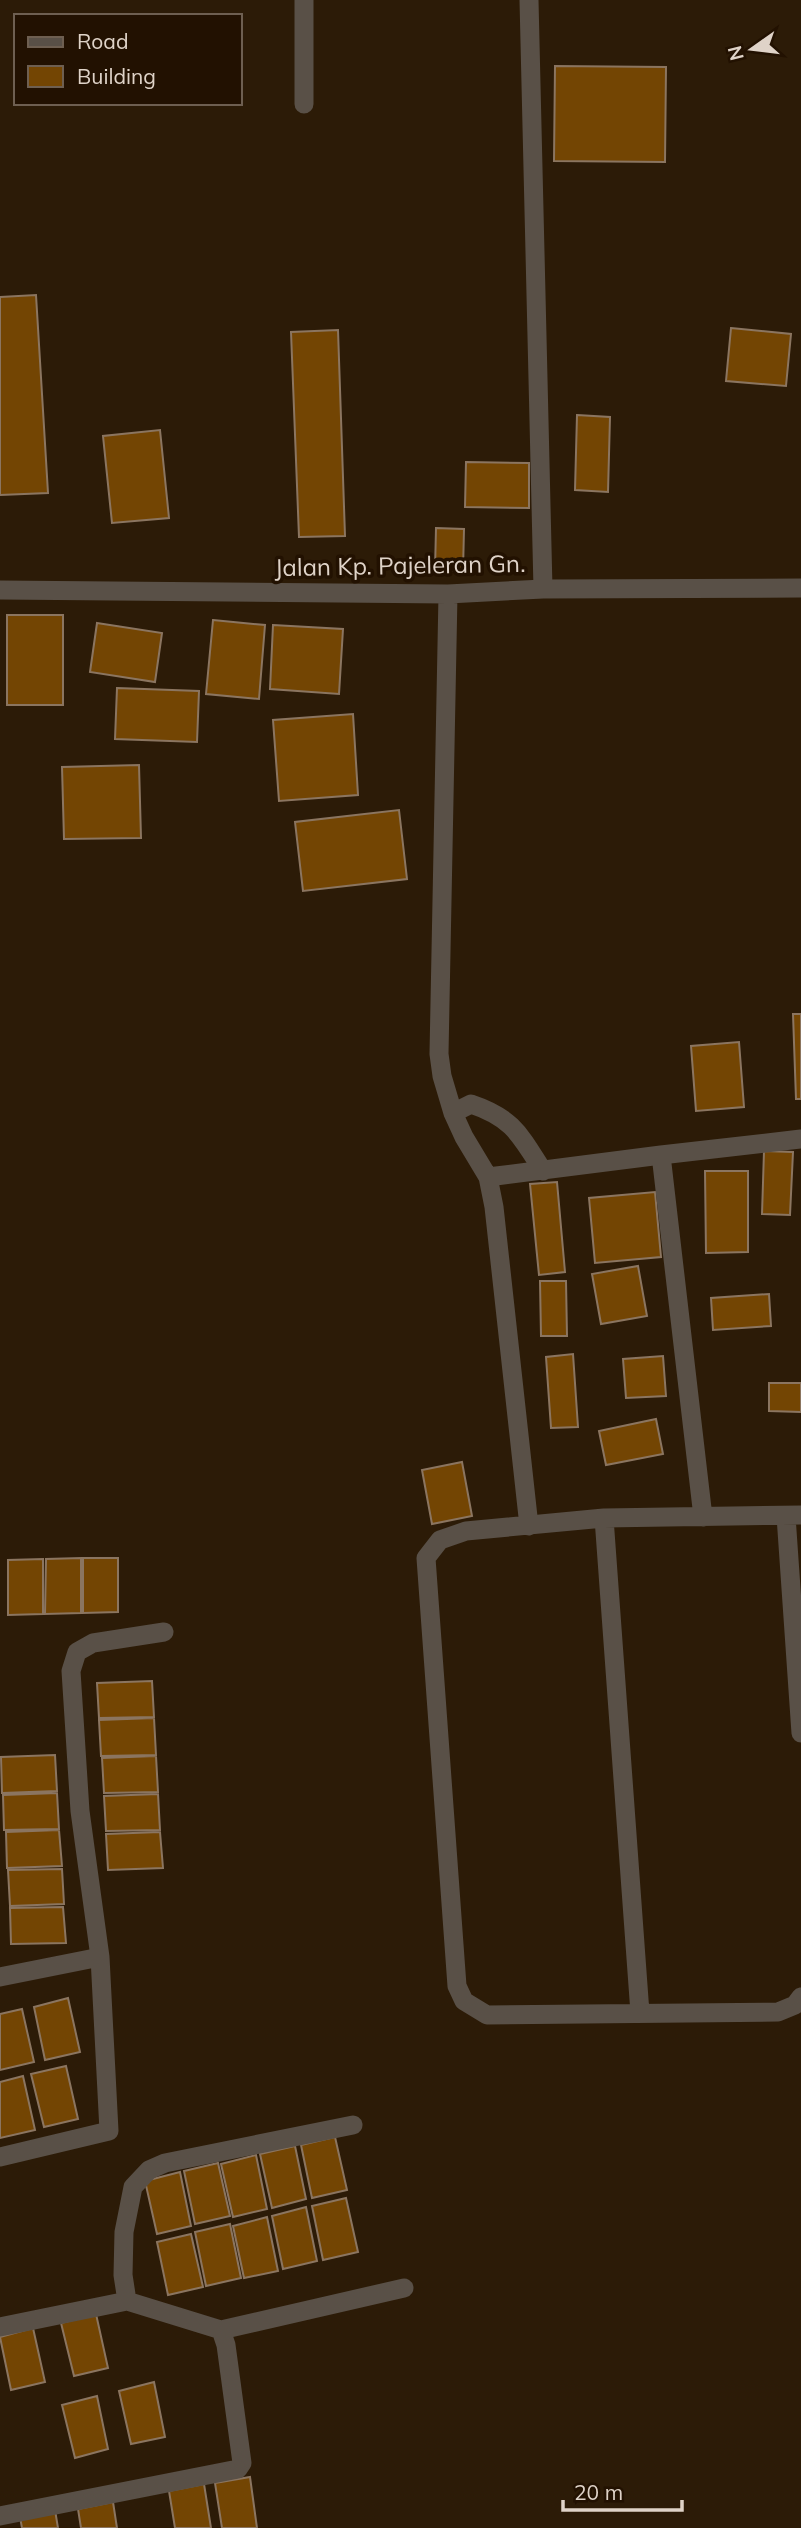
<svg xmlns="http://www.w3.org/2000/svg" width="801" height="2528" viewBox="0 0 801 2528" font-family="Mulish,sans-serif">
	<rect width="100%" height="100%" fill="#2c1b07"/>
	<path fill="#734503" stroke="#8b7560" stroke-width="2" d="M555,66L666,67L665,162L554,161Z
		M36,295L48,493L0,495V297Z
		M731,328L791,334L786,386L726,381Z
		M338,330L345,536L299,537L291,332Z
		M577,415L610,417L608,492L575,490Z
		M160,430L169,518L112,523L103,436Z
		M466,462L529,463V508L465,507Z
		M436,528L464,529L463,571L435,570Z
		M7,615H63V705H7Z
		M213,620L265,625L259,699L206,694Z
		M97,623L162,633L155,682L90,672Z
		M273,625L343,629L339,694L270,689Z
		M117,688L199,691L197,742L115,739Z
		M353,714L358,795L279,801L273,720Z
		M139,765L141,838L64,839L62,767Z
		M399,810L407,879L303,891L295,822Z
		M793,1014H801V1099H796Z
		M739,1042L744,1107L696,1111L691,1046Z
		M764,1151L793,1152L790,1215L762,1214Z
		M705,1171H748V1252L706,1253Z
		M557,1182L565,1272L539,1275L530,1184Z
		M655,1192L661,1257L595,1263L589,1198Z
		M638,1266L647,1316L601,1324L592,1274Z
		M540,1281H566L567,1336H541Z
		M769,1294L771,1326L713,1330L711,1298Z
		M573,1354L578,1427L551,1428L546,1357Z
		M663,1356L666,1396L626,1398L623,1359Z
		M769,1383H801V1412L769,1411Z
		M656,1419L663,1454L606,1465L599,1431Z
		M462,1462L472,1516L432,1524L422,1470Z
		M81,1558V1613L45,1614L46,1559Z
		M83,1558H118V1612L83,1613Z
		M43,1559V1614L8,1615V1560Z
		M152,1681L154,1717L99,1718L97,1683Z
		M154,1718L156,1755L101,1756L99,1720Z
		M55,1755L57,1791L2,1793L1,1757Z
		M156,1756L158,1792L104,1793L102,1758Z
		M57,1793L59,1829L4,1830L3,1795Z
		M158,1794L160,1830L106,1831L104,1796Z
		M59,1830L62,1866L7,1868L6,1832Z
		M160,1832L163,1868L108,1870L106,1834Z
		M62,1869L64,1904L10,1906L8,1870Z
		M63,1907L66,1943L11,1944L10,1908Z
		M68,1998L80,2052L45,2060L34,2007Z
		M22,2009L34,2062L0,2070V2014Z
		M66,2066L78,2119L44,2127L31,2074Z
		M23,2076L35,2130L0,2138V2082Z
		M335,2137L347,2190L312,2198L301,2145Z
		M295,2146L306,2199L272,2208L260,2154Z
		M256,2155L267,2209L233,2217L221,2164Z
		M218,2163L230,2216L195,2224L184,2171Z
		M180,2172L191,2226L157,2234L145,2181Z
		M346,2198L358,2252L323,2260L312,2206Z
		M306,2207L317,2261L283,2269L272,2216Z
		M267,2217L278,2271L244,2278L233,2226Z
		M230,2224L241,2278L206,2286L195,2232Z
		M191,2234L203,2287L168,2295L157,2242Z
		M96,2314L108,2368L74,2376L61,2323Z
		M33,2328L45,2382L11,2390L0,2337Z
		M154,2382L165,2437L131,2444L119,2391Z
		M97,2396L108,2449L75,2458L62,2405Z
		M250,2477L257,2528H222L215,2483Z
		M204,2484L211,2528H175L169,2491Z
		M113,2502L117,2528H81L78,2509Z
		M55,2510L58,2528H22L20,2517Z"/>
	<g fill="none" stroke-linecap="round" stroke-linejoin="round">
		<path stroke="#595047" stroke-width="19" d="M529,0L543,589
			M304,104V0
			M0,590L448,594L543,589L801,588
			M448,594L439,1054L442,1076L453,1113L464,1137L488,1177L494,1207L529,1526
			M453,1113L471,1104C513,1118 520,1135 543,1171
			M661,1155L801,1139
			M488,1177L661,1155L703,1517
			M801,1515L604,1518L466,1531L440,1540L426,1558L457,1986L464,2001L487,2015L778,2012L795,2005L801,1997
			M786,1516L801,1733
			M604,1518L640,2013
			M0,1977L100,1957
			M0,2157L109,2131L100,1957L80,1811L71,1671L77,1652L93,1643L164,1632
			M127,2301L123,2275L124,2232L133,2187L149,2170L165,2163L353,2125
			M0,2327L127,2301L221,2330
			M0,2516L238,2469L242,2463L226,2345L221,2330L404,2288"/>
	</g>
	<g text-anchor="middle" stroke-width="7" stroke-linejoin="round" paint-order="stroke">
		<g font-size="24" fill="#dfd3c8" stroke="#221101">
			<text transform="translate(400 566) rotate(-1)" y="8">Jalan Kp. Pajeleran Gn.</text>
		</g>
	</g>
	<rect x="14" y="14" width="228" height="91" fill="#221101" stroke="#6e5f51" stroke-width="2"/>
	<rect x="28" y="37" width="35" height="10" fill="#595047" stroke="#6e5f51" stroke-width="2"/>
	<text x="77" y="49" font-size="21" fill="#dfd3c8">Road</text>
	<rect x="28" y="66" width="35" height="21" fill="#734503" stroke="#6e5f51" stroke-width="2"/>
	<text x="77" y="84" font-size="21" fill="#dfd3c8">Building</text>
	<g transform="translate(752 49) rotate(256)" stroke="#221101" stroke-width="5" paint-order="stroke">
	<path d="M0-5L12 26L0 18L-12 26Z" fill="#dfd3c8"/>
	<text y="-10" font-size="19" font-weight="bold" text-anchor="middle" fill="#dfd3c8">N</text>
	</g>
	<path d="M563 2500v10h119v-10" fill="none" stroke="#dfd3c8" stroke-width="3.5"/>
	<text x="574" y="2500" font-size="21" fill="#dfd3c8" stroke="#221101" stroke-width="5" paint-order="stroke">20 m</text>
</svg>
